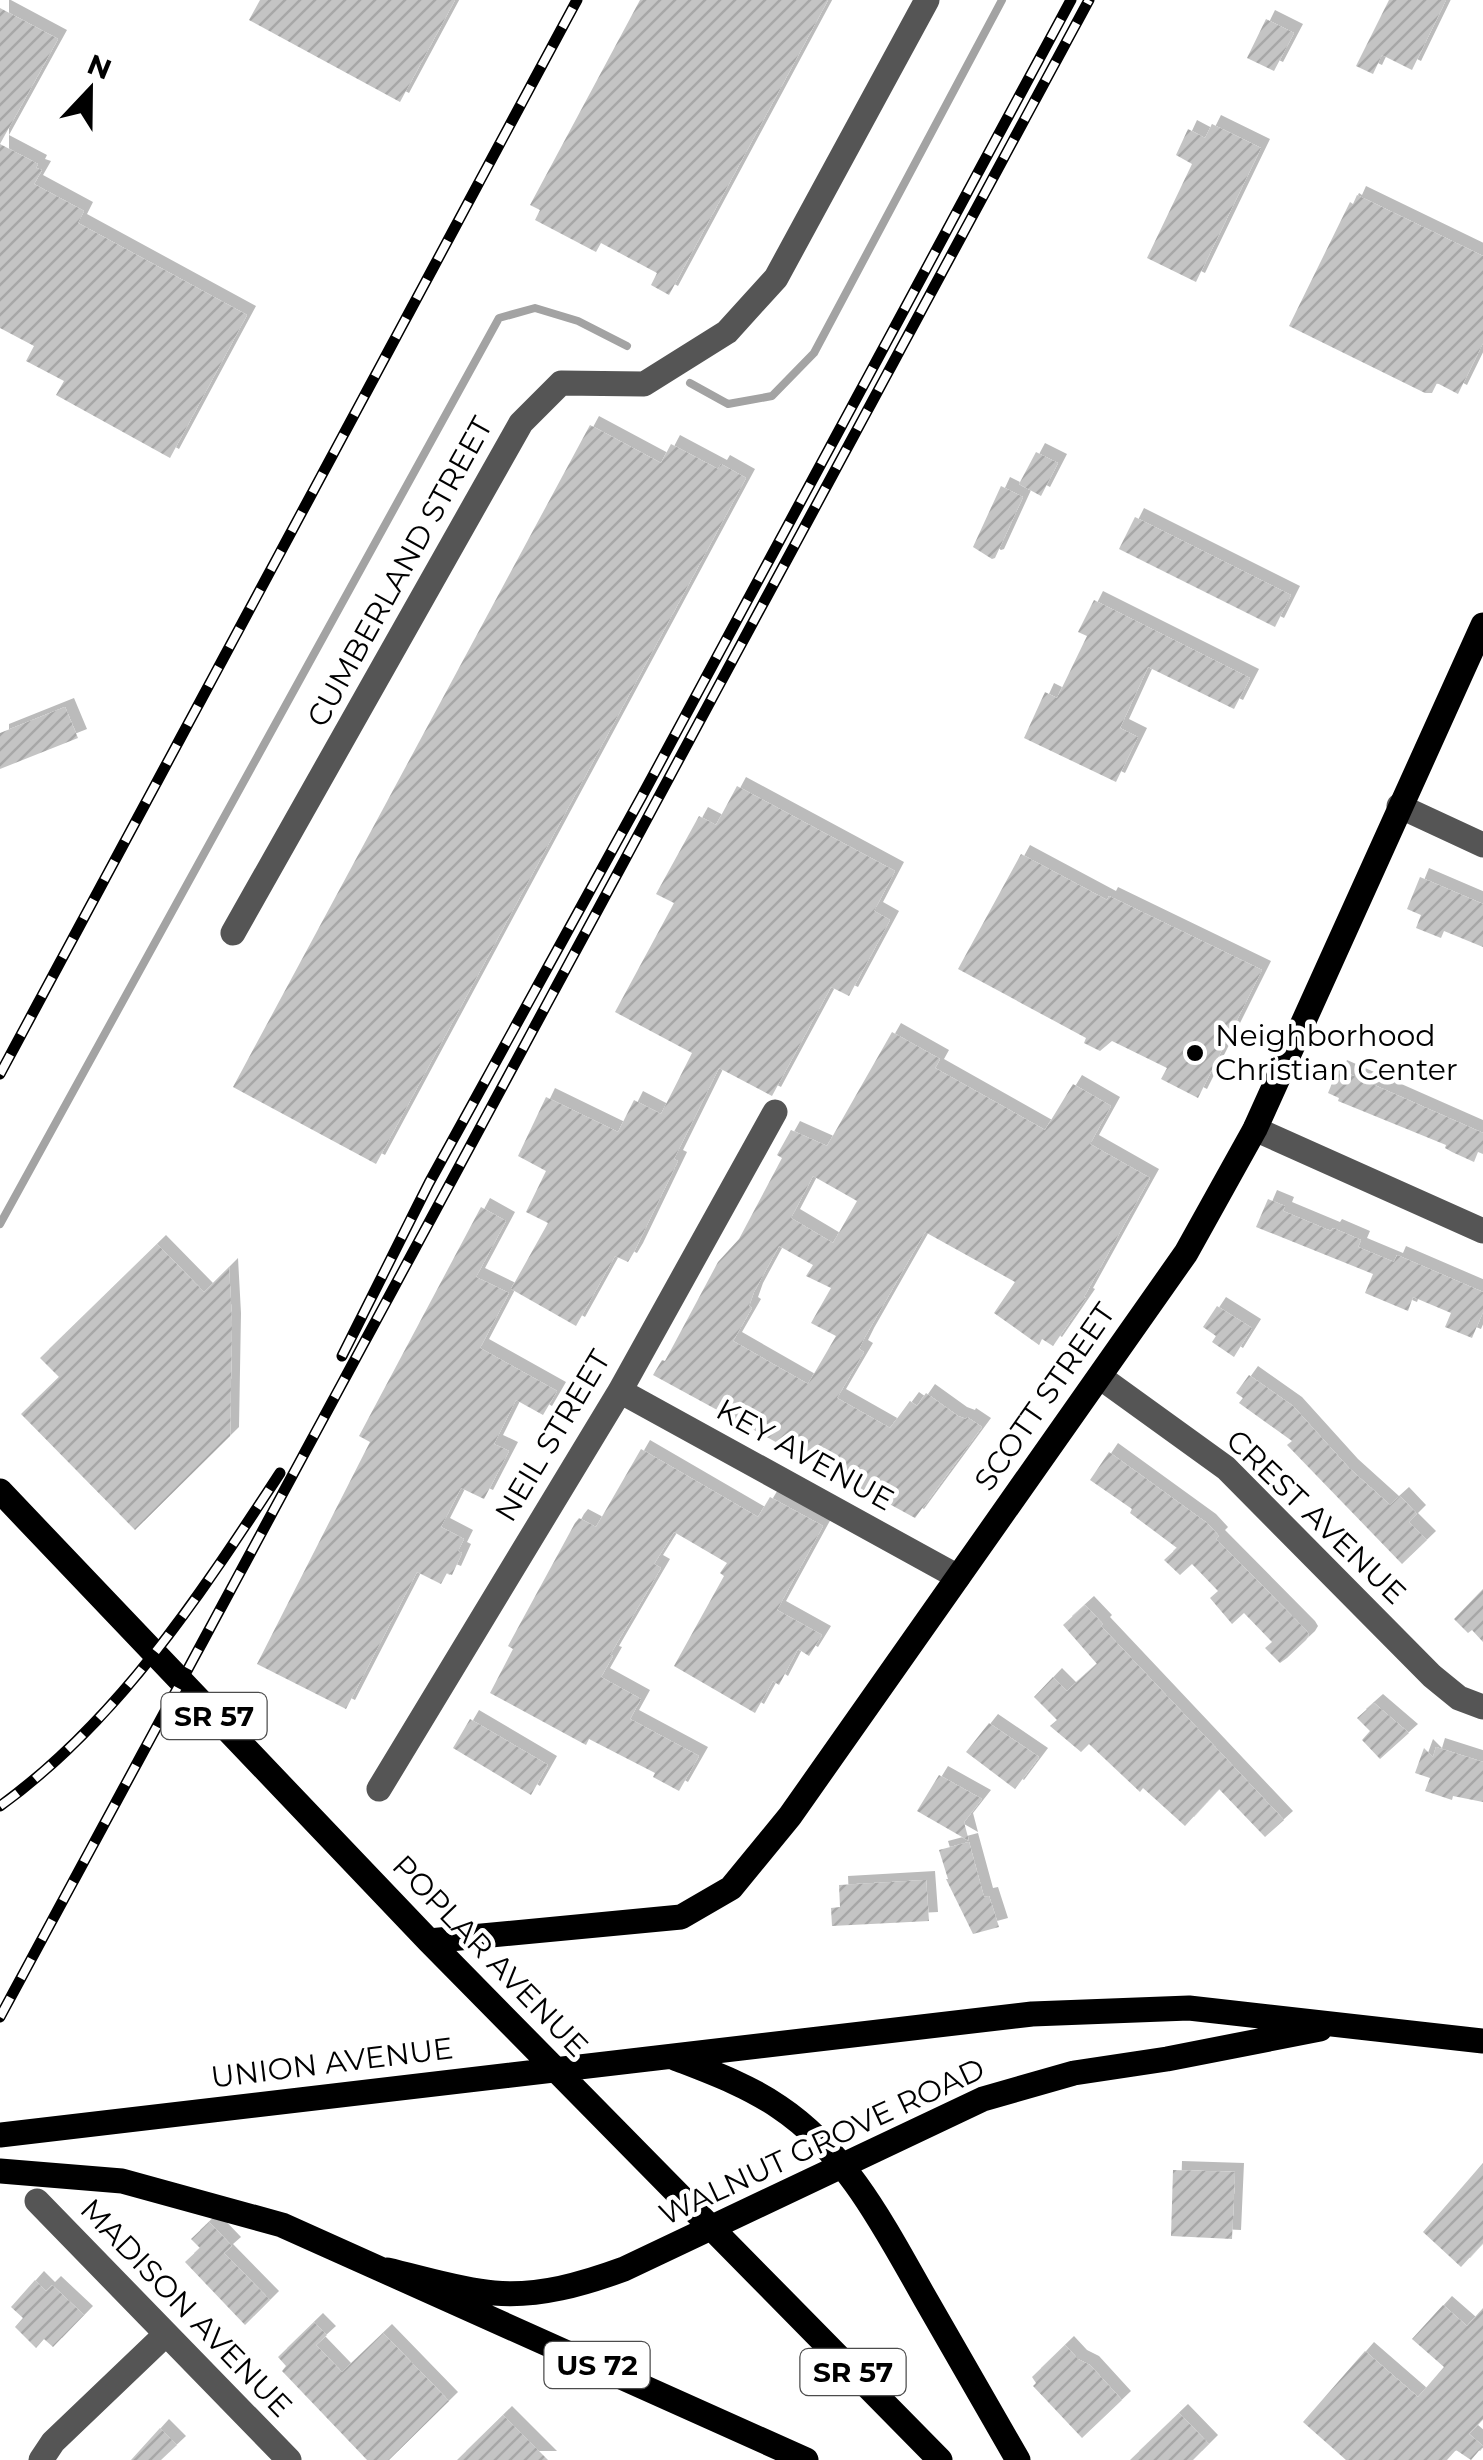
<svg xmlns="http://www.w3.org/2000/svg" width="1483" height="2460" viewBox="0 0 1483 2460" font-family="Montserrat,sans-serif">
	<defs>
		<pattern id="building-hatch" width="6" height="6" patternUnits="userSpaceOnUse" patternTransform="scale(2.5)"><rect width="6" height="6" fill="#c4c4c4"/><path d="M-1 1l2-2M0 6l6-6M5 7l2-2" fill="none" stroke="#a7a7a7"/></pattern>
		<filter id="shadow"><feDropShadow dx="9" dy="-9" stdDeviation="0" flood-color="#0004"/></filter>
	</defs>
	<rect width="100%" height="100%" fill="#fff"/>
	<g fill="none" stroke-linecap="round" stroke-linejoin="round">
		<path stroke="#a3a3a3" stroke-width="8" d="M690,383L728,404L772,396L814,353L1002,0
			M0,1224L499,318L535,308L578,321L627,346"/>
	</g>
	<path fill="url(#building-hatch)" fill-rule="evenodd" filter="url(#shadow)" d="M260,0H455L400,102L249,20Z
		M640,0H828L669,295L651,285L657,273L601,243L596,252L535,220L540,210L530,205Z
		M1389,0H1446L1412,70L1382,55L1373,74L1356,66Z
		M0,8L58,39L0,144L38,164L36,168L42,170L34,184L84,211L78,223L247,315L170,458L56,395L64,381L26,361L34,346L0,328Z
		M1266,19L1294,33L1274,71L1247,58Z
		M1212,124L1261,148L1196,282L1147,258L1192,164L1176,155L1188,129L1205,138Z
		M1357,195L1483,256V343L1458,394L1437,383L1432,393H1425L1289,326L1350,202L1353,204Z
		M590,425L661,463L671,444L718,469L721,464L746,478L376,1164L233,1087Z
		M1036,452L1058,463L1041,496L1019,484Z
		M1001,486L1023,497L995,558L992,559L973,547Z
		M1135,517L1291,595L1275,627L1119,549Z
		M1094,600L1250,678L1234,709L1148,667L1120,728L1138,737L1116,782L1024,738L1045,692L1057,698L1087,636L1078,632Z
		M65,707L78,738L0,769V733Z
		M737,786L895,871L874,911L890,920L849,996L831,987L772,1096L719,1068L674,1159L678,1161L634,1252L628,1262L615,1256L576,1326L511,1289L548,1223L526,1212L546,1171L518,1156L546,1097L618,1132L634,1100L661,1114L692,1053L615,1012L674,903L656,894L699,816L716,825Z
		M1021,854L1107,900L1109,896L1262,970L1198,1098L1161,1079L1167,1068L1112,1041L1100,1051L1084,1043L1086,1038L958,969Z
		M1420,877L1483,904V947L1444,931L1441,938L1416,928L1421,915L1407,909Z
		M892,1032L940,1059L935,1068L1045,1130L1073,1084L1111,1106L1090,1144L1150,1178L1084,1297L1086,1298L1053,1346L1042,1339L1039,1345L994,1313L1015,1282L925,1232L865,1337L859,1349L864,1352L837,1398L890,1428L910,1401L917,1406L926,1393L958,1416L966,1419L967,1417L982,1427L915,1518L653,1375L662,1360L665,1361L718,1262L739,1239L782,1158L777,1155L791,1130L827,1146ZM813,1176L857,1201L833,1243L791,1218ZM779,1246L813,1265L806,1276L831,1288L811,1323L836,1336L808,1384L733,1341L752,1308L749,1306L754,1292Z
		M1338,1069L1483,1133V1154L1478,1152L1474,1162L1452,1152L1445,1148L1446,1145L1338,1101L1339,1098L1328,1093Z
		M1268,1199L1285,1206L1283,1211L1331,1231L1333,1228L1361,1240L1358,1247L1394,1262L1397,1255L1483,1292V1312L1472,1338L1445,1327L1451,1313L1413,1297L1408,1311L1365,1293L1373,1274L1256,1227Z
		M481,1207L506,1221L476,1277L509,1293L480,1348L557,1391L543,1415L516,1400L494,1444L509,1451L484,1499L461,1488L441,1527L464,1539L458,1551L462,1553L452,1575L447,1573L441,1584L417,1572L346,1709L257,1664L370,1442L359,1436Z
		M157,1244L204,1292L229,1267L232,1322L230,1436L135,1530L21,1414L59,1377L40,1358Z
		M1217,1306L1252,1328L1234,1357L1212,1342L1216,1336L1203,1327Z
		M1249,1375L1293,1406L1349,1468L1390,1505L1400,1496L1417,1514L1409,1522L1427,1540L1402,1564L1287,1445L1292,1441L1239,1403L1243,1398L1236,1393Z
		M641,1449L758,1517L770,1497L823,1526L777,1610L822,1635L809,1656L798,1649L779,1685L773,1681L755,1713L674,1666L724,1576L720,1573L727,1563L674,1532L654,1564L661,1568L610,1655L613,1656L601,1677L641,1699L630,1719L699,1756L679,1791L653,1777L655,1773L589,1739L586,1745L490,1693L513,1649L508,1646L575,1523L579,1518L596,1527Z
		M1109,1452L1207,1523L1219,1536L1216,1539L1306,1630L1309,1635L1306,1640L1287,1658L1280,1663L1265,1648L1272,1642L1244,1613L1232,1624L1210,1598L1218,1591L1192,1564L1180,1575L1164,1560L1177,1548L1130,1513L1132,1509L1090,1480Z
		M1483,1589V1642L1472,1630L1468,1633L1454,1619Z
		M1085,1605L1103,1624L1101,1626L1284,1820L1265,1837L1219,1789L1185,1826L1143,1788L1140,1792L1089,1744L1081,1752L1050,1726L1057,1720L1034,1697L1053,1677L1067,1691L1097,1664L1063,1625Z
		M1374,1703L1409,1733L1380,1759L1362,1740L1370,1731L1357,1718Z
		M470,1719L548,1765L531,1795L453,1748Z
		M989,1723L1039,1757L1015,1789L966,1752Z
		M1436,1747L1483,1762V1802L1453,1796L1452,1800L1425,1791L1430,1778L1415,1773L1424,1748L1433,1757Z
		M939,1775L982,1799L964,1822L969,1841L917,1811Z
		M969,1842L984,1897L989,1896L999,1927L973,1934L946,1879H948L939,1850Z
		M926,1880L929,1921L832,1926L831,1908L840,1907L839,1885Z
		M1483,2163V2243L1461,2267L1423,2232Z
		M1173,2170L1235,2172L1232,2239L1171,2236Z
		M209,2222L232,2246L224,2253L270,2300L245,2325L185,2262L200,2248L191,2239Z
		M35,2280L46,2291L52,2285L84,2315L53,2347L44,2339L36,2348L15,2327L23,2318L11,2307Z
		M1443,2305L1467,2326L1483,2308V2419L1469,2434L1483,2446L1471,2460L1456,2450L1447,2460H1346L1303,2422L1365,2351L1418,2397L1444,2367L1412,2339Z
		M314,2322L327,2335L316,2345L342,2372L383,2333L449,2401L389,2460H367L282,2371L286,2366L278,2357Z
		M1065,2345L1078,2359L1090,2365L1122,2400L1082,2438L1033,2386L1036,2383L1032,2377Z
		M1179,2413L1209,2444L1193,2460H1130Z
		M503,2415L548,2460H457Z
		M160,2428L177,2445L161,2460H131Z"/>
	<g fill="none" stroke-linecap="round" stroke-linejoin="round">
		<path stroke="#555" stroke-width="25" d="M1399,806L1483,845
			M233,933L521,423L561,383L644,384L727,332L776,278L927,0
			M1255,1129L1483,1231
			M1100,1377L1226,1468L1432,1676L1459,1698L1483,1707
			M620,1391L958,1577
			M379,1789L620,1391L775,1112
			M37,2201L289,2460
			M41,2460L53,2442L166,2334"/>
		<path stroke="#000" stroke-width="25" d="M0,1491L429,1941L940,2460
			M429,1941L681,1917L731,1888L790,1816L1186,1253L1255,1129L1483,625
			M675,2058C711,2072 747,2085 779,2107C848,2153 886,2230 926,2300C957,2353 987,2407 1018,2460
			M0,2135L1032,2014L1189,2008L1483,2041
			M0,2171L122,2181L282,2225L806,2460
			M387,2270C422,2278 459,2290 494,2293C539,2297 583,2284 624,2269L983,2099L1074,2073L1167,2059L1320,2029"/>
		<g stroke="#000" stroke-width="11">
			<path id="rail" d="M0,1074L577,0
				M342,1356L429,1183L642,796L1071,0
				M0,1806C119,1720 200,1595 280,1473
				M0,2017L1089,0"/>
		</g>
		<use href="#rail" stroke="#fff" stroke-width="8" stroke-dasharray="22" stroke-linecap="butt"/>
	</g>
	<circle fill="#000" stroke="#fff" stroke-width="4" cx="1195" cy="1053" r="10"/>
	<g text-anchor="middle" stroke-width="9" stroke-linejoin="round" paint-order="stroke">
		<g fill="#fff" stroke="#4c4c4c" stroke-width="2.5">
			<rect x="161.5" y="1693" width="105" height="46" rx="8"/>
			<rect x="544.5" y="2342" width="105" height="46" rx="8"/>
			<rect x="800.5" y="2349" width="105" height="46" rx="8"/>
		</g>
		<g font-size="28" font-weight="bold" fill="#000">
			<text x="214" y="1726">SR 57</text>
			<text x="597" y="2375">US 72</text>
			<text x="853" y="2382">SR 57</text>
		</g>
		<g font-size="30" fill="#000" stroke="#fff">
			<text transform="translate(400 572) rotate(-61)" y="10">CUMBERLAND STREET</text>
			<text transform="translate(1045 1397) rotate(-55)" y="10">SCOTT STREET</text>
			<text transform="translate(553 1436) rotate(-59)" y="10">NEIL STREET</text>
			<text transform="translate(805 1455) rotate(29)" y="10">KEY AVENUE</text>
			<text transform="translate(1316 1517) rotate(44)" y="10">CREST AVENUE</text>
			<text transform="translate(490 1956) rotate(46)" y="10">POPLAR AVENUE</text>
			<text transform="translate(332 2063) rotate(-7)" y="10">UNION AVENUE</text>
			<text transform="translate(822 2142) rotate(-25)" y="10">WALNUT GROVE ROAD</text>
			<text transform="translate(186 2308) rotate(46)" y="10">MADISON AVENUE</text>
		</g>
		<g font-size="30" fill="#000" stroke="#fff" text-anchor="start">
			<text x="1215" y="1046">Neighborhood<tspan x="1215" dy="34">Christian Center</tspan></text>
		</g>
	</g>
	<g transform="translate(90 90) rotate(22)" stroke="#ffffff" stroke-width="8" paint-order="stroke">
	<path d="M0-8L18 38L0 25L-18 38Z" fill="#000000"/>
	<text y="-15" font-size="28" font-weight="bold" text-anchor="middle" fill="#000000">N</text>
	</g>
</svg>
